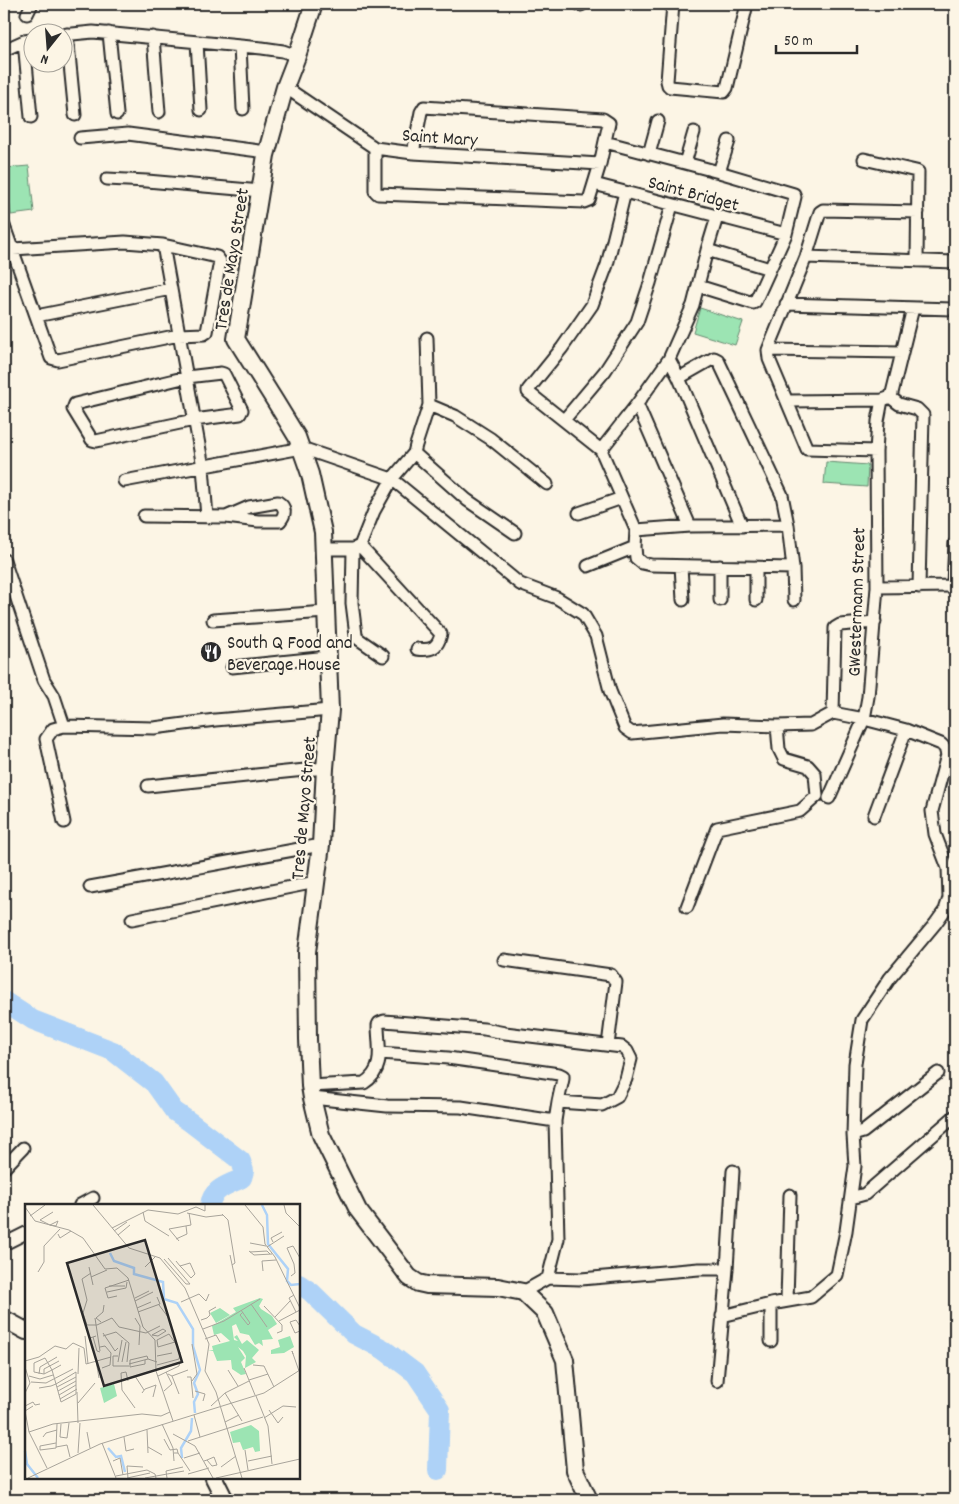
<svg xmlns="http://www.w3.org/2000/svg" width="959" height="1504" viewBox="0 0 959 1504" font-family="Dekko,sans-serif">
	<rect width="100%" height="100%" fill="#fcf5e5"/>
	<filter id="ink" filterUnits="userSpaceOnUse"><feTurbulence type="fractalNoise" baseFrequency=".02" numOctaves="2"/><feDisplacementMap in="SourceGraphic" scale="10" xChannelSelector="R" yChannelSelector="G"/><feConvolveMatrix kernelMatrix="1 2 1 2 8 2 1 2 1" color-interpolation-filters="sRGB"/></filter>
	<g filter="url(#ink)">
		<path fill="#9ce4b3" stroke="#64886f" d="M29,166L34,212L11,215L5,168Z
			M700,308L743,322L735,345L693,332Z
			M826,462L868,465L867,487L824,484Z"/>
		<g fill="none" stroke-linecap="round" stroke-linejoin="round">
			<path stroke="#aed2f7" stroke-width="20" d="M4,1001L33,1020L113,1051L154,1083L174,1111L190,1122L241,1161L244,1171L242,1178C229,1185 212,1188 210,1205
				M299,1284L311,1292L354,1334L383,1349L415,1373L440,1410L438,1470"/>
			<g stroke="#2b2b2b" stroke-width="15">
				<path id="street" d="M579,4L581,5
					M673,4L667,81L668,85L670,87L724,92L727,88L747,4
					M27,14L32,4
					M109,33L117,114
					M67,34L75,115
					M62,35L93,32L262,48L283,51L297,56
					M153,37L159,112
					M24,41L31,117
					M197,42L201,110
					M240,46L243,109
					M4,50L24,41L32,40
					M285,87L375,148L413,153L600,164
					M80,138L128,134L267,152
					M605,142L719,172L794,194L795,197L786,234L755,302L753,303L698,286
					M375,148V191L378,194L584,202L589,200L600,164L609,123L603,119L424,107L421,112L413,153
					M649,154L658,121
					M864,159L916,171L918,172L917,261
					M685,163L694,132
					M719,172L729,141
					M107,179L147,181L261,191
					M594,184L786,234
					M625,192L607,265L592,305L562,348L528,390V392L601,450L636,530L635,547L636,558L642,563L651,565L793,568
					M4,226L51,358L58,360L179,335L204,334L207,332L220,261L217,257L163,245L125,242L13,249
					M163,245L203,467L207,517
					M707,250L770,269
					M806,257L955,262
					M786,304L952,309L955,307
					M36,316L171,289
					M768,350L902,352
					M669,359L679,378L742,526
					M221,373L224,374L242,410L240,414L194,420L96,441L92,440L73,409L75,404L187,377Z
					M679,378L714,358L718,360L782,495L788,525L793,568L794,600
					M890,397L899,404L917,409L923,415L919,587
					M890,397L892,393L913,308
					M788,401L882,400L888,398
					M637,404L690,526
					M429,405L455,416L491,439L547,484
					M564,420L605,371L637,322L650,283L672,205
					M601,450L637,404L669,359L693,305L707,250L717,217
					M876,451L807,449L769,359L768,350L806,257L820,212L823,210L918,212
					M414,453L467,500L515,533
					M124,481L302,448L392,479L520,584L557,598L583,614L596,636L610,691L625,728L632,733L723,724L777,726L811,725L833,713L864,719L906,730L941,744L945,748L947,755L932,811L935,834L948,868L949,898L945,910L935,924L890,978L862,1020L855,1064L853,1135L855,1166L846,1231L837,1275L811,1297L771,1304L722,1316
					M579,513L622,498
					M144,516L226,517L258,521H280C286,514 286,507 278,502L249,507L226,517
					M636,530L690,526L788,525
					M360,546L441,634C438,648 431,651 417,649
					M324,549H353L360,546L374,511L392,479L414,453L416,445L429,405L427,338
					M353,549L352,603L356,635L357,638L383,656
					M4,560L44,680L54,696L64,726
					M588,566L635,547
					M681,566L683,600
					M720,566V600
					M877,587L950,586L953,583L955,543
					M756,600V567
					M213,620L326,612
					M232,667L328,657
					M833,713L835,628L840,625L875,622
					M148,786L325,768
					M829,798L864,719L868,697L877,587L876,451L878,421L882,400
					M874,816L906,730
					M64,822L46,739L53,729L64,726L154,728L215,720L330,710
					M90,887L321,845
					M687,907L717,828L800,811L817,796L815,774L808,766L784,759L779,749L777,726
					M132,919L316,882
					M504,960L611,975L616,982L608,1045
					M380,1053L448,1058L559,1074L563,1076V1079L558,1102
					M310,1086L364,1083C386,1069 378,1047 378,1025L379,1023L384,1021L484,1029L505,1033L622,1047L627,1051L631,1059L626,1079L617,1097L602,1105L558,1102L555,1121L558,1239L548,1278
					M312,1098L387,1106L461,1107L555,1121
					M853,1135L863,1132L938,1073
					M4,1168L23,1148
					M851,1198L865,1194L955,1116
					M80,1205L93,1198
					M4,1244L26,1233
					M523,1292L548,1278L581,1279L699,1269H727
					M787,1301L790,1195
					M771,1341V1304
					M717,1381L727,1269L733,1171"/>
			</g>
			<g stroke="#2b2b2b" stroke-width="20">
				<path id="secondary" d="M314,4L297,56L285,87L266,155L236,339L275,401L297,437L310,474L323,532L330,710L325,768L321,845L307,952L308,1039L310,1086L312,1098L321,1135L358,1210L409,1277L418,1283L427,1285L498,1287L523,1292L545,1313L565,1360L575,1470L589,1500
					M4,1319L26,1331
					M214,1478L225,1500"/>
			</g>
			<use href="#street" stroke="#fcf5e5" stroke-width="11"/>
			<use href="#secondary" stroke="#fcf5e5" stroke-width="16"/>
		</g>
	</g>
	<defs>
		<g id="restaurant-disc" transform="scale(1.125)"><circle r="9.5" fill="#2b2b2b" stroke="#fcf5e5"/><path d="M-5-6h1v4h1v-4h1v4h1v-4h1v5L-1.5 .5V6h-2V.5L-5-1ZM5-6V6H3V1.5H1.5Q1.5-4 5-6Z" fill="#fff"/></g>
	</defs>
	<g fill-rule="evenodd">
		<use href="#restaurant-disc" x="211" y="652"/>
	</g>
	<g text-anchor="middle" stroke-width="4.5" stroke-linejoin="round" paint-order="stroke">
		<g font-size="19" fill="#2b2b2b" stroke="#fcf5e5">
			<text transform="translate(440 136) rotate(4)" y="7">Saint Mary</text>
			<text transform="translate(694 192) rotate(15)" y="7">Saint Bridget</text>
			<text transform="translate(230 259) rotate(-81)" y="7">Tres de Mayo Street</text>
			<text transform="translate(855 602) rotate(-88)" y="7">GWestermann Street</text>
			<text transform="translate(302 808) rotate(-85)" y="7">Tres de Mayo Street</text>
		</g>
		<g font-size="19" fill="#2b2b2b" stroke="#fcf5e5" text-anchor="start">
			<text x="227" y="648">South Q Food and<tspan x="227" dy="22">Beverage House</tspan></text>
		</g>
	</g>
	<g transform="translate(25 1204)">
		<rect width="275" height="275" fill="#fcf5e5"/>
		<path d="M235,94L238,95L234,102L236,105L247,112L252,120L243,126L248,135L237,136L238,142L234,139L230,141L224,131L215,129L211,120L207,122L209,136L213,137L209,133L212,131L217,140L222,136L234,146L227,154L231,158L220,164L221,152L218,147L213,143L220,154L216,158L221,170L216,171L207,165L206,156L192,157L188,147H183L188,146L187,142L205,137L196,129L189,131L187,122L211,108L208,104ZM195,104L205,111L191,119L185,109ZM265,132L269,143L259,149L246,150V146L255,143L253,136ZM89,180L92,192L79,199L75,184ZM226,221L234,227L235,247L230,248L228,243L218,246L215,238L208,239L205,228Z" fill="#9ce4b3"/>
		<path fill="none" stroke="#aed2f7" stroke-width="2.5" d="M237,1L242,11L243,40L263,65L262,77L266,81L275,80M85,49L89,57L109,64V70L138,78L139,95L152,99L168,125V142L175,166L169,179L173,190L169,198L170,209M83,244L91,253L96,252L100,268M0,247L2,260L13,274M157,254L156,244L166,227L167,214"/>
		<path fill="none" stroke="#a8a49b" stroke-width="1" d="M68,1L104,44L135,54L160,84L184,140L180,167L191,188L217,274M220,1L238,23L240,40L250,53L275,104M259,1L261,9L275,23M0,3L10,17L44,26L58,34L80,65L92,64L103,74L118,123L130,136L131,167L148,217M118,8L120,17L144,32M162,9L181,13L198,11M197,10L203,16L210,59L207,61M5,12L20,1M25,21L33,17L31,22L25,21L15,16L28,8M87,24L123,6L153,10L171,3L180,7V1M89,27L102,18M33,30L35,34L46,27M93,31L105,21M151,35L162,30L161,22M154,37L144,25L166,21L164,9M248,38L246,34L257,28M225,39L241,42M242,43L259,32M224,47L229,51L247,50M225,48L242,47L245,50M205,51L211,79M143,54L165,80M139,55L161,80H165M151,57L155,62L158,65L166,74L170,70L165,59L155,62M64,63L68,81M120,63L131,52M238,67L237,57L251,56M13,68L19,58V42L35,25M66,69L57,75L62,96L58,109L62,121H72L87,114L94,123L121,129L135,122M266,72L270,69L269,60L262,44L268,42L275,54M66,73L82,66M84,82H100M82,88L101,84L102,78M269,91L264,94L271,108M92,92L83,94L80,84L104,76M110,94L124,87M110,97L128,88M156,98L174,90L181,97L184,90M226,100L242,123M134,101L143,113M239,102L257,121V127L252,129M112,104L126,98M216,106L225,119L223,121M113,108L135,100L132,93M218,108L215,111L223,121M250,113L265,97M70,114L75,147M110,114L115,122L114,141M176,116L182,114L185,111L184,107L191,103M254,117L275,106M76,118L71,114L78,108L79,101M275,122L271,116L265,118L270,129L275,127M138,125L141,127L133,132L127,131ZM178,125L199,117L235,95M78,129L90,147L93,144M60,132L63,160M78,132L91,128L104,139L102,158M68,133L72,147L75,148M180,135L191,131L195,138M150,138L133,143L132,136L144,130L151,140L153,143M167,140L172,170L167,177M75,143L80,142L86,149L85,161L77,164M68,147L65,134L71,132M268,150L267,147L274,167M93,152H88V162H104M132,152L147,149M120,156V160L105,163V156L122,152L123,155M0,157L14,153L30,142L41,145L48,139L59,144L61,160L86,153M71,157L74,174M93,158L97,136M97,158L101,138M104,160L123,155L132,158M132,161L154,155L155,148M228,161L239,162L249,183M0,163L5,179L0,189M219,164L230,191M203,166L213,182M14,170L15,163L32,153M19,170V165L34,157M53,170L54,144M143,170L147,172L154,190M4,172L15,175L28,171M110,172L119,186M133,172L154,162L155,158M147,172L163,166M162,173H166L168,194M224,176L243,170M103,177L101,168L96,169L97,186L110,204M6,178L21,179L48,165M32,183L51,173M14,184L26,182L31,180L51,168V190L36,198L31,180L27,166L20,154L9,159V168L19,170L27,166L36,161M33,187L51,177M139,187L147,180L141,168M170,187L180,190L178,197M52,188L53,219M117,189L120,185L131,181L128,193M200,189L217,217M34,191L51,181M231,192L243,222L247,260M35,195L52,185M53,199L70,179M0,202L8,198L10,201L15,200M8,202L0,207L4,228L22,264M186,202L200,189L224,177M244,206L253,219L258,213M169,211L175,233M239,214L258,202L271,203M200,218L214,211M36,220L35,233L42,234L44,219M137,220L148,244L149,257M122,226L123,249M4,228L28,220L117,210L136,212L145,208M62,228L65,244M148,230L170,242L188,274M18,233L21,229L32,226M99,233L101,247L109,245M139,235L145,246L152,245L153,249H149M163,237L238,213M31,239L15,242V246L31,244L32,220M77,239L91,274M31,243L42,241L45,253M123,243L137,251M220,246L223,266M53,249L55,219M153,249L165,267M159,254L175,249M88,257L95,254L98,271M179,257L182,256L187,262L192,261L189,253L182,256M223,257L247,252M196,263L211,252M163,270L184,264M91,272L122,266L130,270L131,274M3,274L75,240L239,189L275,166M102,274L125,269M103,274L102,262L118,263M120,274L159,267M142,274L141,267L158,263M191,274L275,255"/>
		<path fill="#2b2b2b" fill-opacity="0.15" stroke="#2b2b2b" stroke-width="2.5" d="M120,36L157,158L79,182L42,59Z"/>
		<rect width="275" height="275" fill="none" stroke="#2b2b2b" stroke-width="2.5"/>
	</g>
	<rect width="959" height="1504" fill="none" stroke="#fcf5e5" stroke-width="20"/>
	<rect x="10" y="10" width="939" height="1484" fill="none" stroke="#2b2b2b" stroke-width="2" filter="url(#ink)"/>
	<g transform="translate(48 48) rotate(197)"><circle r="24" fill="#fcf5e5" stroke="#a8a49b"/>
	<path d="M0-4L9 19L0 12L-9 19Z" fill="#2b2b2b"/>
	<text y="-8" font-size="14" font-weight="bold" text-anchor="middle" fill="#2b2b2b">N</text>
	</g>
	<path d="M776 45v8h81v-8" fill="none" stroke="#2b2b2b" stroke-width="2.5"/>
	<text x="784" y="45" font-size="15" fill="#2b2b2b" stroke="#fcf5e5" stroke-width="4" paint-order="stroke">50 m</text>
</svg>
